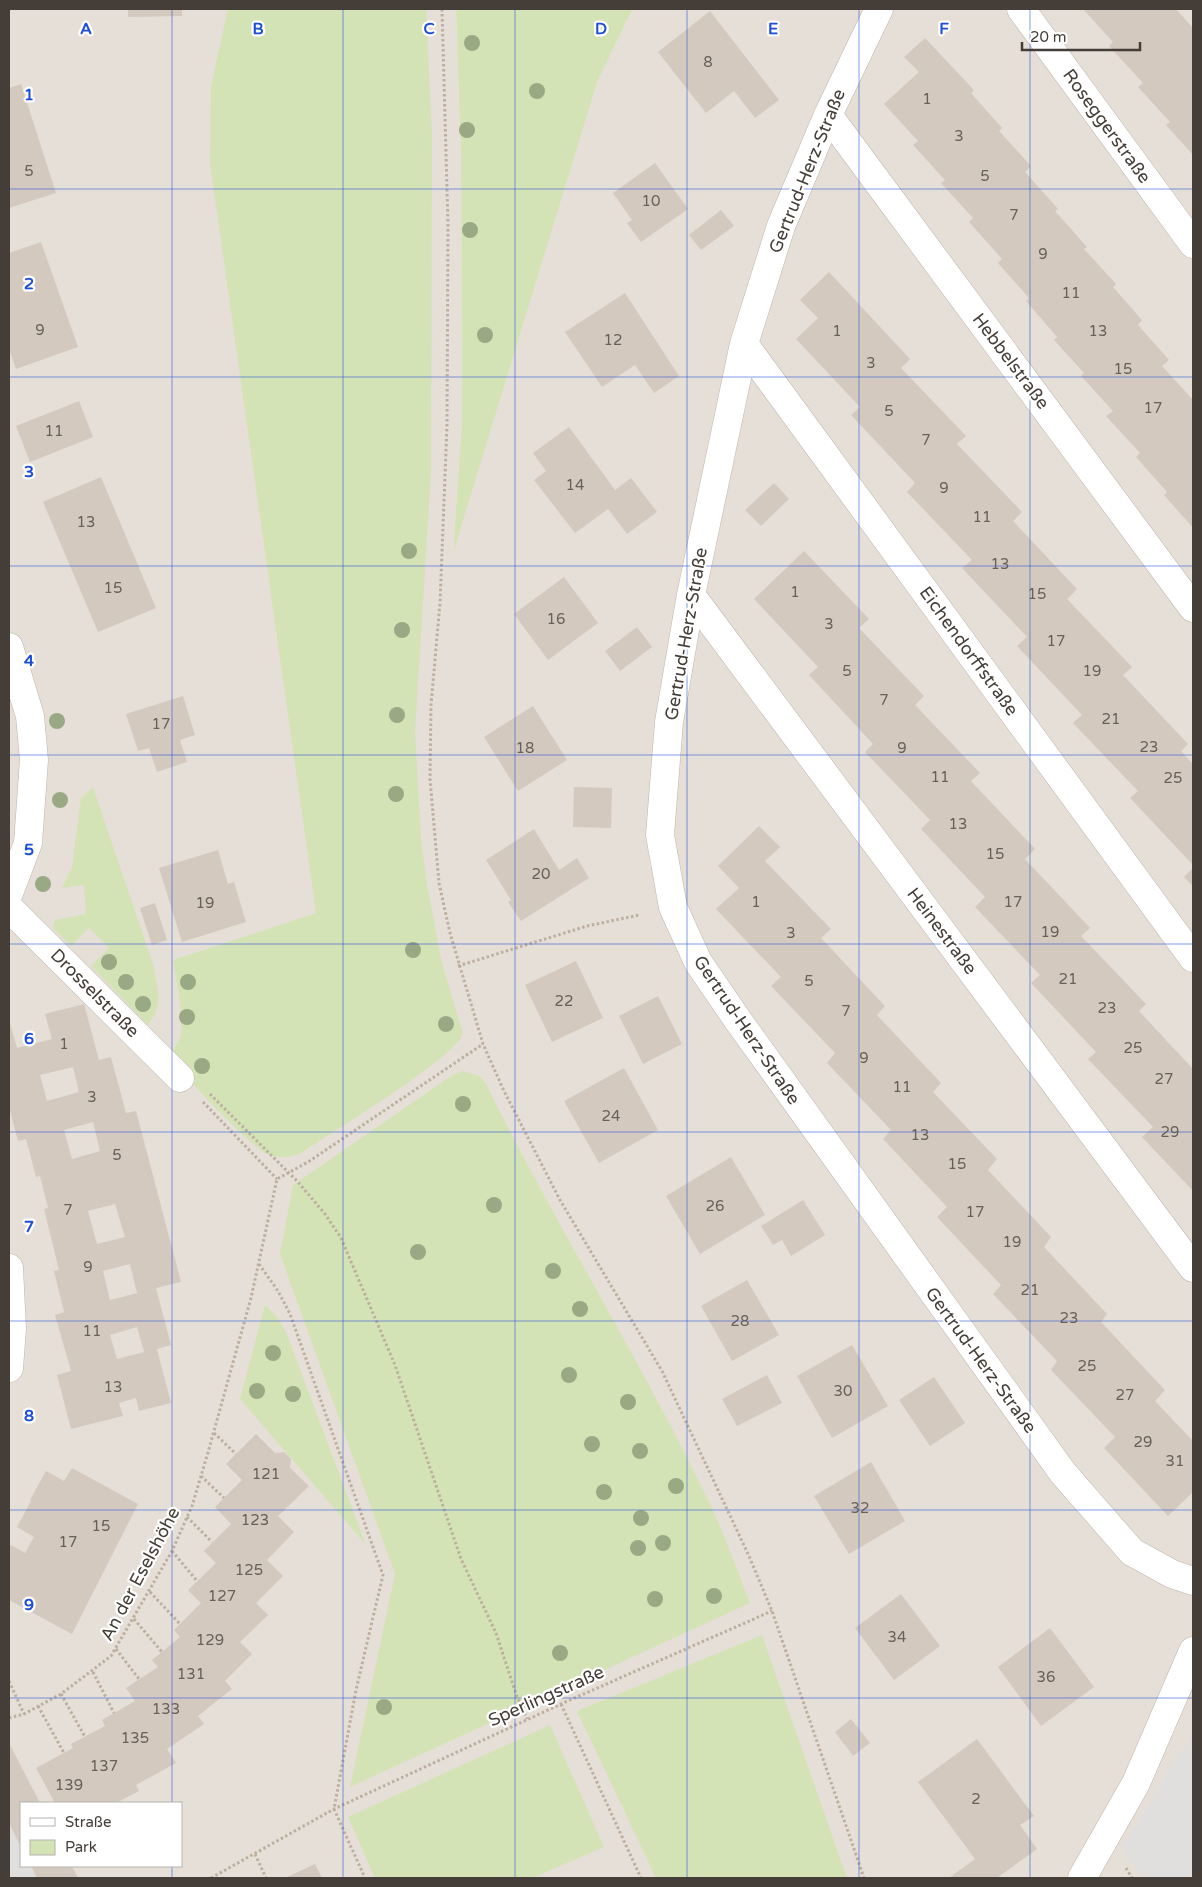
<svg xmlns="http://www.w3.org/2000/svg" width="1202" height="1887" viewBox="0 0 1202 1887" font-family="'Varela Round',sans-serif">
	<rect width="100%" height="100%" fill="#f2eee9"/>
	<path fill="#e6dfd7" fill-rule="evenodd" d="M9,9H456L461,163L462,418L453,551L598,80L633,9H1193V1878H9ZM21,1803H181V1866H21Z"/>
	<path fill="#d4e3b6" d="M228,9H426L432,134L431,472L415,731L421,840L427,884L442,963L463,1034C456,1057 328,1135 301,1153C289,1158 279,1159 267,1154C252,1147 179,1073 174,1058C170,1048 181,1042 181,1033C183,1009 177,984 173,960L316,913L210,163L211,86Z
		M456,9H633L598,80L453,553L462,418L461,163Z
		M93,787L153,964L159,996L156,1012L148,1025L91,966L109,948L89,928L71,946L53,928L55,920L86,914L84,885L62,888L72,867L81,798Z
		M462,1071L480,1076L486,1084C555,1224 639,1357 707,1498C724,1532 736,1568 750,1603L350,1787L395,1574L280,1254L293,1185L451,1076Z
		M265,1305L277,1317L286,1332L366,1545L240,1399Z
		M762,1635L847,1878H656L577,1711Z
		M550,1725L604,1847L532,1878H375L348,1817Z"/>
	<path fill="#e1dfdd" d="M1193,1732V1878H1142L1122,1848Z
		M9,1743L40,1803H21V1866H72L78,1878H9Z"/>
	<path fill="#d3c9bf" fill-rule="evenodd" d="M128,9H182V16L128,17Z
		M1083,9H1176L1193,28V155L1166,125L1170,122L1138,87L1143,83L1109,46L1113,42Z
		M710,11L779,100L755,118L734,91L706,113L658,52Z
		M925,38L974,90L971,93L1002,128L999,131L1031,166L1025,172L1058,209L1055,211L1087,247L1084,249L1116,284L1113,287L1142,320L1138,325L1169,360L1162,366L1193,400V528L1164,495L1167,492L1136,457L1140,453L1106,416L1113,411L1081,376L1084,373L1054,340L1057,337L1026,301L1029,298L998,263L1002,259L969,222L973,218L941,183L945,180L913,145L918,141L884,104L919,72L904,57Z
		M21,84L56,193L9,208V88Z
		M655,163L688,209L641,242L627,223L632,220L613,193Z
		M721,210L734,226L701,250L689,235Z
		M41,242L78,347L16,369L9,349V253Z
		M829,272L910,359L901,368L966,436L957,444L1022,512L1013,521L1077,589L1067,599L1132,667L1123,675L1188,744L1181,751L1193,764V865L1130,798L1138,791L1073,723L1082,715L1017,646L1027,637L962,568L972,560L907,492L915,483L851,415L860,407L796,339L818,318L800,300Z
		M625,293L679,376L654,393L635,365L602,387L565,332Z
		M79,401L93,437L30,462L16,426Z
		M569,427L615,490L631,478L657,512L627,534L608,509L575,533L534,480L546,471L533,453Z
		M101,477L156,608L98,632L43,502Z
		M774,483L789,499L761,526L745,510Z
		M804,551L869,619L859,628L924,696L915,705L980,773L971,781L1035,849L1025,859L1090,928L1081,936L1146,1004L1139,1011L1193,1069V1191L1142,1137L1153,1127L1088,1059L1096,1052L1031,983L1040,975L975,907L985,897L921,829L930,820L865,752L873,744L809,675L818,667L754,599Z
		M564,577L598,623L548,660L514,614Z
		M637,627L652,647L620,671L605,651Z
		M183,696L195,735L180,740L187,762L157,772L149,748L138,751L126,714Z
		M533,706L567,760L518,791L484,737Z
		M574,787L612,788L611,828L573,827Z
		M759,826L780,847L765,861L831,929L821,938L885,1006L877,1015L941,1083L933,1092L997,1159L988,1170L1051,1237L1044,1247L1107,1314L1101,1322L1165,1390L1155,1401L1193,1441V1492L1168,1516L1104,1448L1115,1437L1051,1370L1057,1361L993,1294L1001,1285L937,1217L947,1207L883,1139L891,1130L827,1063L835,1053L771,986L781,977L716,909L739,888L718,866Z
		M534,829L559,870L577,858L589,878L521,921L508,902L511,900L486,860Z
		M218,850L228,884L234,882L246,922L182,942L159,868Z
		M1193,868V886L1184,877Z
		M155,903L167,940L152,945L140,908Z
		M576,961L603,1018L552,1042L525,985Z
		M658,996L682,1044L643,1064L619,1016Z
		M84,1004L99,1060L111,1057L126,1113L136,1111L181,1282L156,1288L171,1345L157,1349L171,1403L139,1411L136,1398L119,1403L123,1416L71,1429L57,1375L71,1371L55,1315L64,1312L54,1271L59,1270L44,1209L48,1208L40,1176L36,1177L26,1139L18,1141L9,1107V1020L17,1048L52,1039L45,1014ZM73,1067L79,1092L47,1101L40,1075ZM93,1122L100,1151L72,1159L64,1130ZM115,1204L125,1237L97,1244L88,1211ZM130,1264L137,1293L110,1300L103,1271ZM137,1327L144,1352L117,1359L110,1335Z
		M624,1068L658,1130L599,1163L564,1101Z
		M731,1157L765,1215L700,1254L666,1196Z
		M803,1200L825,1235L791,1256L782,1240L773,1245L761,1226Z
		M747,1280L779,1335L732,1361L701,1306Z
		M852,1345L888,1406L832,1438L797,1376Z
		M767,1375L782,1403L737,1426L722,1399Z
		M934,1377L965,1423L930,1446L899,1400Z
		M256,1434L275,1453L284,1452L291,1459L290,1468L309,1486L278,1516L294,1532L267,1560L283,1576L256,1603L268,1615L240,1642L252,1654L225,1681L232,1689L198,1716L204,1724L167,1749L176,1763L136,1785L139,1791L116,1803H55L36,1768L73,1748L71,1744L105,1726L102,1720L135,1701L126,1688L158,1667L152,1660L180,1637L174,1630L201,1603L188,1590L216,1563L204,1551L231,1524L215,1507L242,1480L226,1464Z
		M871,1462L905,1521L849,1554L814,1496Z
		M72,1468L138,1504L72,1634L9,1600V1548L11,1545L25,1553L34,1537L17,1527L31,1501L30,1500L46,1471L64,1481Z
		M901,1594L940,1646L894,1680L855,1628Z
		M1050,1628L1094,1687L1041,1726L998,1667Z
		M851,1719L870,1743L853,1756L835,1732Z
		M977,1739L1034,1816L1020,1825L1037,1849L997,1878H949L975,1859L918,1782Z
		M9,1743L40,1803H21V1847L9,1823Z
		M315,1864L322,1878H285Z
		M31,1866H72L78,1878H37Z"/>
	<g fill="none" stroke-linecap="round" stroke-linejoin="round">
		<g stroke="#bdb5ac" stroke-width="29">
			<path id="minor" d="M879,9L828,115L781,226L744,344L691,595L669,722L660,835L673,907L698,962L737,1019L1063,1473L1132,1552L1172,1574L1193,1581
				M1021,9L1193,244
				M828,115L1193,608
				M744,344L1193,958
				M691,595L1193,1268
				M9,647L30,716L34,760L28,843L9,893
				M9,908L180,1078
				M9,1268L12,1329L9,1368
				M1082,1878L1136,1783L1193,1651"/>
		</g>
		<path stroke="#bdaf9f" stroke-width="3" stroke-dasharray="2.5 2.5" stroke-linecap="butt" d="M442,9L448,225L447,425L440,603L431,705L430,779L439,883L450,933L483,1044L504,1091L560,1200L662,1371L749,1556L772,1611L864,1878
			M458,966L587,926L639,915
			M210,1094L298,1182L325,1214L341,1238L395,1365L461,1559L496,1633L517,1697L527,1719
			M203,1102L277,1179
			M259,1264L278,1291L290,1314L383,1575L356,1690L334,1809L365,1878
			M214,1433L236,1454
			M201,1476L224,1498
			M187,1517L212,1542
			M172,1551L197,1581
			M150,1592L180,1624
			M134,1619L162,1652
			M116,1649L139,1679
			M93,1672L114,1713
			M9,1681L24,1714
			M61,1694L85,1737
			M561,1704L641,1878
			M38,1706L64,1753
			M9,1718L24,1714L61,1694L111,1656L172,1551L192,1506L207,1456L251,1298L277,1179L308,1162L483,1044
			M255,1854L266,1878
			M1126,1868L1132,1878
			M211,1878L334,1809L561,1704L772,1611"/>
		<use href="#minor" stroke="#fff" stroke-width="28"/>
	</g>
	<g fill="#99a984">
		<circle cx="472" cy="43" r="8"/>
		<circle cx="537" cy="91" r="8"/>
		<circle cx="467" cy="130" r="8"/>
		<circle cx="470" cy="230" r="8"/>
		<circle cx="485" cy="335" r="8"/>
		<circle cx="409" cy="551" r="8"/>
		<circle cx="402" cy="630" r="8"/>
		<circle cx="397" cy="715" r="8"/>
		<circle cx="57" cy="721" r="8"/>
		<circle cx="396" cy="794" r="8"/>
		<circle cx="60" cy="800" r="8"/>
		<circle cx="43" cy="884" r="8"/>
		<circle cx="413" cy="950" r="8"/>
		<circle cx="109" cy="962" r="8"/>
		<circle cx="126" cy="982" r="8"/>
		<circle cx="188" cy="982" r="8"/>
		<circle cx="143" cy="1004" r="8"/>
		<circle cx="187" cy="1017" r="8"/>
		<circle cx="446" cy="1024" r="8"/>
		<circle cx="202" cy="1066" r="8"/>
		<circle cx="463" cy="1104" r="8"/>
		<circle cx="494" cy="1205" r="8"/>
		<circle cx="418" cy="1252" r="8"/>
		<circle cx="553" cy="1271" r="8"/>
		<circle cx="580" cy="1309" r="8"/>
		<circle cx="273" cy="1353" r="8"/>
		<circle cx="569" cy="1375" r="8"/>
		<circle cx="257" cy="1391" r="8"/>
		<circle cx="293" cy="1394" r="8"/>
		<circle cx="628" cy="1402" r="8"/>
		<circle cx="592" cy="1444" r="8"/>
		<circle cx="640" cy="1451" r="8"/>
		<circle cx="676" cy="1486" r="8"/>
		<circle cx="604" cy="1492" r="8"/>
		<circle cx="641" cy="1518" r="8"/>
		<circle cx="663" cy="1543" r="8"/>
		<circle cx="638" cy="1548" r="8"/>
		<circle cx="714" cy="1596" r="8"/>
		<circle cx="655" cy="1599" r="8"/>
		<circle cx="560" cy="1653" r="8"/>
		<circle cx="384" cy="1707" r="8"/>
	</g>
	<path fill="none" stroke="#1d4ed8" stroke-width="1" stroke-opacity="0.55" d="M172,9V1803M343,9V1878M515,9V1878M687,9V1878M859,9V1878M1030,9V1878M9,189H1193M9,377H1193M9,566H1193M9,755H1193M9,944H1193M9,1132H1193M9,1321H1193M9,1510H1193M9,1698H1193M172,1866V1878"/>
	<g text-anchor="middle" stroke-width="4.5" stroke-linejoin="round" paint-order="stroke">
		<g font-size="15" fill="#68615a">
			<text x="708" y="67">8</text>
			<text x="927" y="104">1</text>
			<text x="959" y="141">3</text>
			<text x="29" y="176">5</text>
			<text x="985" y="181">5</text>
			<text x="651" y="206">10</text>
			<text x="1014" y="220">7</text>
			<text x="1043" y="259">9</text>
			<text x="1071" y="298">11</text>
			<text x="40" y="335">9</text>
			<text x="837" y="336">1</text>
			<text x="1098" y="336">13</text>
			<text x="613" y="345">12</text>
			<text x="871" y="368">3</text>
			<text x="1123" y="374">15</text>
			<text x="1153" y="413">17</text>
			<text x="889" y="416">5</text>
			<text x="54" y="436">11</text>
			<text x="926" y="445">7</text>
			<text x="575" y="490">14</text>
			<text x="944" y="493">9</text>
			<text x="982" y="522">11</text>
			<text x="86" y="527">13</text>
			<text x="1000" y="569">13</text>
			<text x="113" y="593">15</text>
			<text x="795" y="597">1</text>
			<text x="1037" y="599">15</text>
			<text x="556" y="624">16</text>
			<text x="829" y="629">3</text>
			<text x="1056" y="646">17</text>
			<text x="847" y="676">5</text>
			<text x="1092" y="676">19</text>
			<text x="884" y="705">7</text>
			<text x="1111" y="724">21</text>
			<text x="161" y="729">17</text>
			<text x="1149" y="752">23</text>
			<text x="525" y="753">18</text>
			<text x="902" y="753">9</text>
			<text x="940" y="782">11</text>
			<text x="1173" y="783">25</text>
			<text x="958" y="829">13</text>
			<text x="995" y="859">15</text>
			<text x="541" y="879">20</text>
			<text x="756" y="907">1</text>
			<text x="1013" y="907">17</text>
			<text x="205" y="908">19</text>
			<text x="1050" y="937">19</text>
			<text x="791" y="938">3</text>
			<text x="1068" y="984">21</text>
			<text x="809" y="986">5</text>
			<text x="564" y="1006">22</text>
			<text x="1107" y="1013">23</text>
			<text x="846" y="1016">7</text>
			<text x="64" y="1049">1</text>
			<text x="1133" y="1053">25</text>
			<text x="864" y="1063">9</text>
			<text x="1164" y="1084">27</text>
			<text x="902" y="1092">11</text>
			<text x="92" y="1102">3</text>
			<text x="611" y="1121">24</text>
			<text x="1170" y="1137">29</text>
			<text x="920" y="1140">13</text>
			<text x="117" y="1160">5</text>
			<text x="957" y="1169">15</text>
			<text x="715" y="1211">26</text>
			<text x="68" y="1215">7</text>
			<text x="975" y="1217">17</text>
			<text x="1012" y="1247">19</text>
			<text x="88" y="1272">9</text>
			<text x="1030" y="1295">21</text>
			<text x="1069" y="1323">23</text>
			<text x="740" y="1326">28</text>
			<text x="92" y="1336">11</text>
			<text x="1087" y="1371">25</text>
			<text x="113" y="1392">13</text>
			<text x="843" y="1396">30</text>
			<text x="1125" y="1400">27</text>
			<text x="1143" y="1447">29</text>
			<text x="1175" y="1466">31</text>
			<text x="266" y="1479">121</text>
			<text x="860" y="1513">32</text>
			<text x="255" y="1525">123</text>
			<text x="101" y="1531">15</text>
			<text x="68" y="1547">17</text>
			<text x="249" y="1575">125</text>
			<text x="222" y="1601">127</text>
			<text x="897" y="1642">34</text>
			<text x="210" y="1645">129</text>
			<text x="191" y="1679">131</text>
			<text x="1046" y="1682">36</text>
			<text x="166" y="1714">133</text>
			<text x="135" y="1743">135</text>
			<text x="104" y="1771">137</text>
			<text x="69" y="1790">139</text>
			<text x="976" y="1804">2</text>
		</g>
		<g font-size="18" fill="#453e38" stroke="#fff">
			<text transform="translate(1107 126) rotate(54)" y="6">Roseggerstraße</text>
			<text transform="translate(807 171) rotate(-68)" y="6">Gertrud-Herz-Straße</text>
			<text transform="translate(1011 361) rotate(53)" y="6">Hebbelstraße</text>
			<text transform="translate(686 634) rotate(-80)" y="6">Gertrud-Herz-Straße</text>
			<text transform="translate(969 651) rotate(54)" y="6">Eichendorffstraße</text>
			<text transform="translate(942 931) rotate(53)" y="6">Heinestraße</text>
			<text transform="translate(95 993) rotate(45)" y="6">Drosselstraße</text>
			<text transform="translate(747 1030) rotate(56)" y="6">Gertrud-Herz-Straße</text>
			<text transform="translate(981 1360) rotate(54)" y="6">Gertrud-Herz-Straße</text>
			<text transform="translate(140 1574) rotate(-62)" y="6">An der Eselshöhe</text>
			<text transform="translate(546 1696) rotate(-24)" y="6">Sperlingstraße</text>
		</g>
	</g>
	<g font-size="16" text-anchor="middle" font-weight="bold" fill="#1d4ed8" stroke="#fff" stroke-width="4.5" stroke-linejoin="round" paint-order="stroke">
		<text x="86" y="34">A</text>
		<text x="258" y="34">B</text>
		<text x="429" y="34">C</text>
		<text x="601" y="34">D</text>
		<text x="773" y="34">E</text>
		<text x="944" y="34">F</text>
		<text x="29" y="100">1</text>
		<text x="29" y="289">2</text>
		<text x="29" y="477">3</text>
		<text x="29" y="666">4</text>
		<text x="29" y="855">5</text>
		<text x="29" y="1044">6</text>
		<text x="29" y="1232">7</text>
		<text x="29" y="1421">8</text>
		<text x="29" y="1610">9</text>
	</g>
	<rect width="1202" height="1887" fill="none" stroke="#453e38" stroke-width="20"/>
	<rect x="20" y="1802" width="162" height="65" fill="#ffffff" stroke="#b5b2af"/>
	<rect x="30" y="1818" width="25" height="8" fill="#ffffff" stroke="#b5b2af"/>
	<text x="65" y="1827" font-size="15" fill="#453e38">Straße</text>
	<rect x="30" y="1840" width="25" height="15" fill="#d4e3b6" stroke="#b5b2af"/>
	<text x="65" y="1852" font-size="15" fill="#453e38">Park</text>
	<path d="M1022 42v8h118v-8" fill="none" stroke="#453e38" stroke-width="2.5"/>
	<text x="1030" y="42" font-size="15" fill="#453e38" stroke="#ffffff" stroke-width="4" paint-order="stroke">20 m</text>
</svg>
